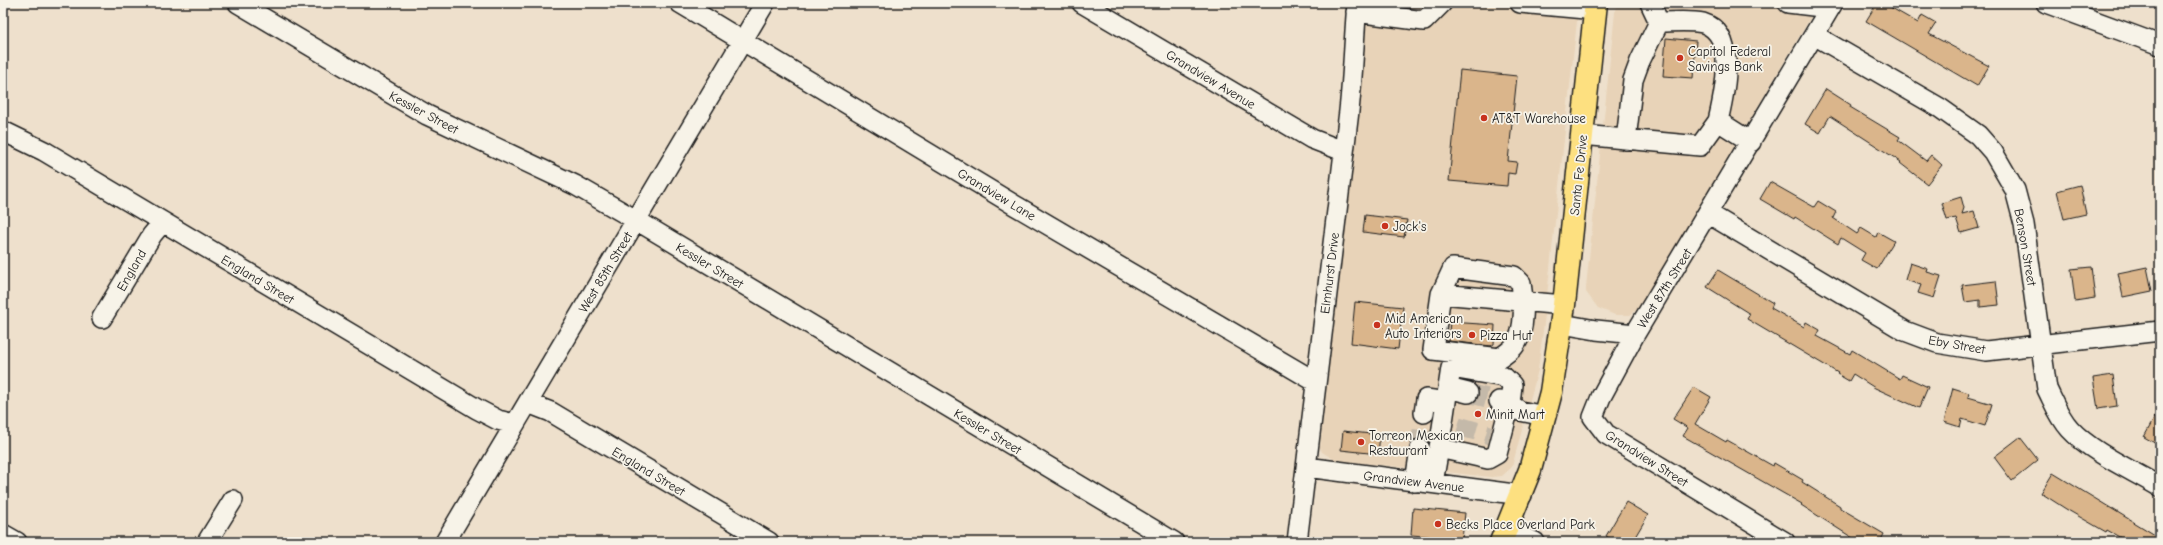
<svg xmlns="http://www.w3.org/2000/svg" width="2163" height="545" viewBox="0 0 2163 545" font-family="'Comic Neue',sans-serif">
	<rect width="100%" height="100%" fill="#eee0cc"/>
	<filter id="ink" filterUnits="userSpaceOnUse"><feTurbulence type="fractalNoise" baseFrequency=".025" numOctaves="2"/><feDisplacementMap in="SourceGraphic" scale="8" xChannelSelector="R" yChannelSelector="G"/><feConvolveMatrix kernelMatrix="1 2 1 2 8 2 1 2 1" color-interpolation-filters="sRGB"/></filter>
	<g filter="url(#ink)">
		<path fill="#e8d3b8" d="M1366,3H1579L1544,323L1538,370L1512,467L1502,476L1491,477L1335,460L1322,452L1320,447Z
			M1616,3H1819L1639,308L1630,315H1615L1598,308L1586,292V287Z"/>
		<path fill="#dab58b" stroke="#1c1c1c" d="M1877,3H1883L1918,23L1922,15L1936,23L1929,34L1989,66L1977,86L1866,21Z
			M1666,38L1696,41L1693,78L1663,76Z
			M1460,70L1517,76L1508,161L1517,162L1515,174L1508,173L1507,186L1449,181Z
			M1826,89L1851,105L1850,107L1900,137L1898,140L1926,161L1931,155L1942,165L1927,184L1900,163L1901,162L1830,116L1820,133L1805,124Z
			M1770,182L1814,207L1818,201L1836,212L1833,218L1857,234L1861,228L1876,237L1878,232L1894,241L1877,269L1861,260L1865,253L1841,238L1838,244L1795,217L1794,219L1760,199Z
			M2080,185L2086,214L2064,219L2057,191Z
			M1961,197L1964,208L1962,214L1974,211L1979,228L1961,233L1956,218L1947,220L1942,203Z
			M1365,215L1407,220L1404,237L1363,232Z
			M1910,263L1928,269L1927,272L1941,276L1934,298L1918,293L1921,285L1905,280Z
			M2091,267L2095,298L2075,301L2071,269Z
			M2147,267L2152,291L2123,297L2118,273Z
			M1718,270L1773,303L1771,308L1804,327L1806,322L1820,330L1817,336L1850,354L1852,350L1900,379L1902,375L1928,387L1919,408L1875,388L1853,374L1849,381L1837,374L1838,373L1747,319L1750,314L1707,287Z
			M1996,281L1999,305L1980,307V300L1965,302L1962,285Z
			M1355,302L1403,307L1398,349L1351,343Z
			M1450,322L1495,325L1494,344L1491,346L1448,341Z
			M2113,375L2117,406L2098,409L2093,378Z
			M1694,387L1711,397L1695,424L1726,442L1727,440L1773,466L1774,463L1803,480L1802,482L1840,506V508L1884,534L1880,542H1859L1801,505L1802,504L1683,436L1688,428L1673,419Z
			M1953,388L1969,393L1968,397L1992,404L1985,426L1962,419L1960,427L1944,422Z
			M2160,408V446L2144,437Z
			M1343,431L1380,435L1378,454L1341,450Z
			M2020,437L2038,460L2012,481L1994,457Z
			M2053,473L2160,538V542H2128L2107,530L2106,532L2066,509L2041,493Z
			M1626,502L1648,515L1632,542H1616L1606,536Z
			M1413,508L1465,513L1462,539L1411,535Z"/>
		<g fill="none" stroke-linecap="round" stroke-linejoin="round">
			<path stroke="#c4b9a9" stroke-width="19" stroke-dasharray="19 10" stroke-linecap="butt" d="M1468,393L1499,401
				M1458,426L1490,435
				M1420,449L1424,413"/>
			<g stroke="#1c1c1c" stroke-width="22">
				<path id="minor" d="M238,3L427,115L575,185L636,220L1174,542
					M680,3L1016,206L1316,382
					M1082,3L1312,139L1343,151
					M1520,3L1596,10
					M1650,3L1659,22
					M1788,3L1830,8
					M2046,3L2160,45
					M1356,12L1424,21L1442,3
					M1659,22C1672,22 1690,20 1703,23C1739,34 1724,95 1718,121
					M1814,35L1940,108L1978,135L1993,152L2015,190L2024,224L2047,389C2054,403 2059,417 2070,429C2092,453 2132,470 2160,487
					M3,131L44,151L477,409L498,420L514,424
					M1582,135L1700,146L1718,121L1751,142
					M1626,140L1633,80L1640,61L1659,22
					M1709,214L1905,331L1937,343L1986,351L2160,331
					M1453,268L1514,276L1521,283C1524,300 1526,330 1515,345C1512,350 1505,354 1500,358L1433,350L1441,294Z
					M1441,294L1564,305
					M102,318L152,235L162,223
					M1562,324L1596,330L1635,334
					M1448,388L1468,393
					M528,403L551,412L769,542
					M1424,413L1426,399L1446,402
					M1439,448L1451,368L1504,377L1512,385L1510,404L1499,401
					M1306,467L1522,495
					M1415,482L1420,449
					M1433,483L1439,448L1488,459L1497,454L1510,404L1520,411L1545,416
					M1506,530L1535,542
					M3,534L17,542
					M207,542L233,500
					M445,542L765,3
					M1297,542L1349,111C1353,75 1354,39 1357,3
					M1785,542L1606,434L1593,417L1601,397L1635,334L1833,3"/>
			</g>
			<g stroke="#1c1c1c" stroke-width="25">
				<path id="major" d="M1501,542L1530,470L1551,392L1564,305L1596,3"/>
			</g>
			<use href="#minor" stroke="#f7f3e8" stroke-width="19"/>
			<use href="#major" stroke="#fde080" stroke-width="22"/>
		</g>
	</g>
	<g fill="#c8321e" stroke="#f7f3e8" stroke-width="1.5">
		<circle cx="1680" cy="58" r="4"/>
		<circle cx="1484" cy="118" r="4"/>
		<circle cx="1385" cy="226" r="4"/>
		<circle cx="1377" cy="325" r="4"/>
		<circle cx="1472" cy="335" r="4"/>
		<circle cx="1478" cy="414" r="4"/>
		<circle cx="1361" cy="442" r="4"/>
		<circle cx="1438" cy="524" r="4"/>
	</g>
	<g text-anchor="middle" stroke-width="3.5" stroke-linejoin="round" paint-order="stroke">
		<g font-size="13" fill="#1c1c1c" stroke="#f7f3e8" text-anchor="start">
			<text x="1688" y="56">Capitol Federal<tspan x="1688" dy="15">Savings Bank</tspan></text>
			<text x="1492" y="123">AT&amp;T Warehouse</text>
			<text x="1393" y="231">Jock's</text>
			<text x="1385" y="323">Mid American<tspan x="1385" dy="15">Auto Interiors</tspan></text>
			<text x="1480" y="340">Pizza Hut</text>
			<text x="1486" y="419">Minit Mart</text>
			<text x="1369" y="440">Torreon Mexican<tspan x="1369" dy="15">Restaurant</tspan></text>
			<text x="1446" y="529">Becks Place Overland Park</text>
		</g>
		<g font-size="13" fill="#1c1c1c" stroke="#f7f3e8">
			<text transform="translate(1211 79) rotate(31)" y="5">Grandview Avenue</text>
			<text transform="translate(424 112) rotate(28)" y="5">Kessler Street</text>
			<text transform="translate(1578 175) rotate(-84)" y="5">Santa Fe Drive</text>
			<text transform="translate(997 194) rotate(31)" y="5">Grandview Lane</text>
			<text transform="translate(2026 247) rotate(80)" y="5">Benson Street</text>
			<text transform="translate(710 265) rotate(31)" y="5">Kessler Street</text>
			<text transform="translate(131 270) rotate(-60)" y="5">England</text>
			<text transform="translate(605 272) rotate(-59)" y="5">West 85th Street</text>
			<text transform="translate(1329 273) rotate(-83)" y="5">Elmhurst Drive</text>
			<text transform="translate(258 279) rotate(31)" y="5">England Street</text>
			<text transform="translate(1664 288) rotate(-58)" y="5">West 87th Street</text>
			<text transform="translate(1957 344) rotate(10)" y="5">Eby Street</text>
			<text transform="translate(988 431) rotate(31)" y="5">Kessler Street</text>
			<text transform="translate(1647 458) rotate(32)" y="5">Grandview Street</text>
			<text transform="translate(649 471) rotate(31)" y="5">England Street</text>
			<text transform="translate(1414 481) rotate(7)" y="5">Grandview Avenue</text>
		</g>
	</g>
	<rect width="2163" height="545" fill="none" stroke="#f7f3e8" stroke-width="16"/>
	<rect x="8" y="8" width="2147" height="529" fill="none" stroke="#1c1c1c" stroke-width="1.5" filter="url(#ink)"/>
</svg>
